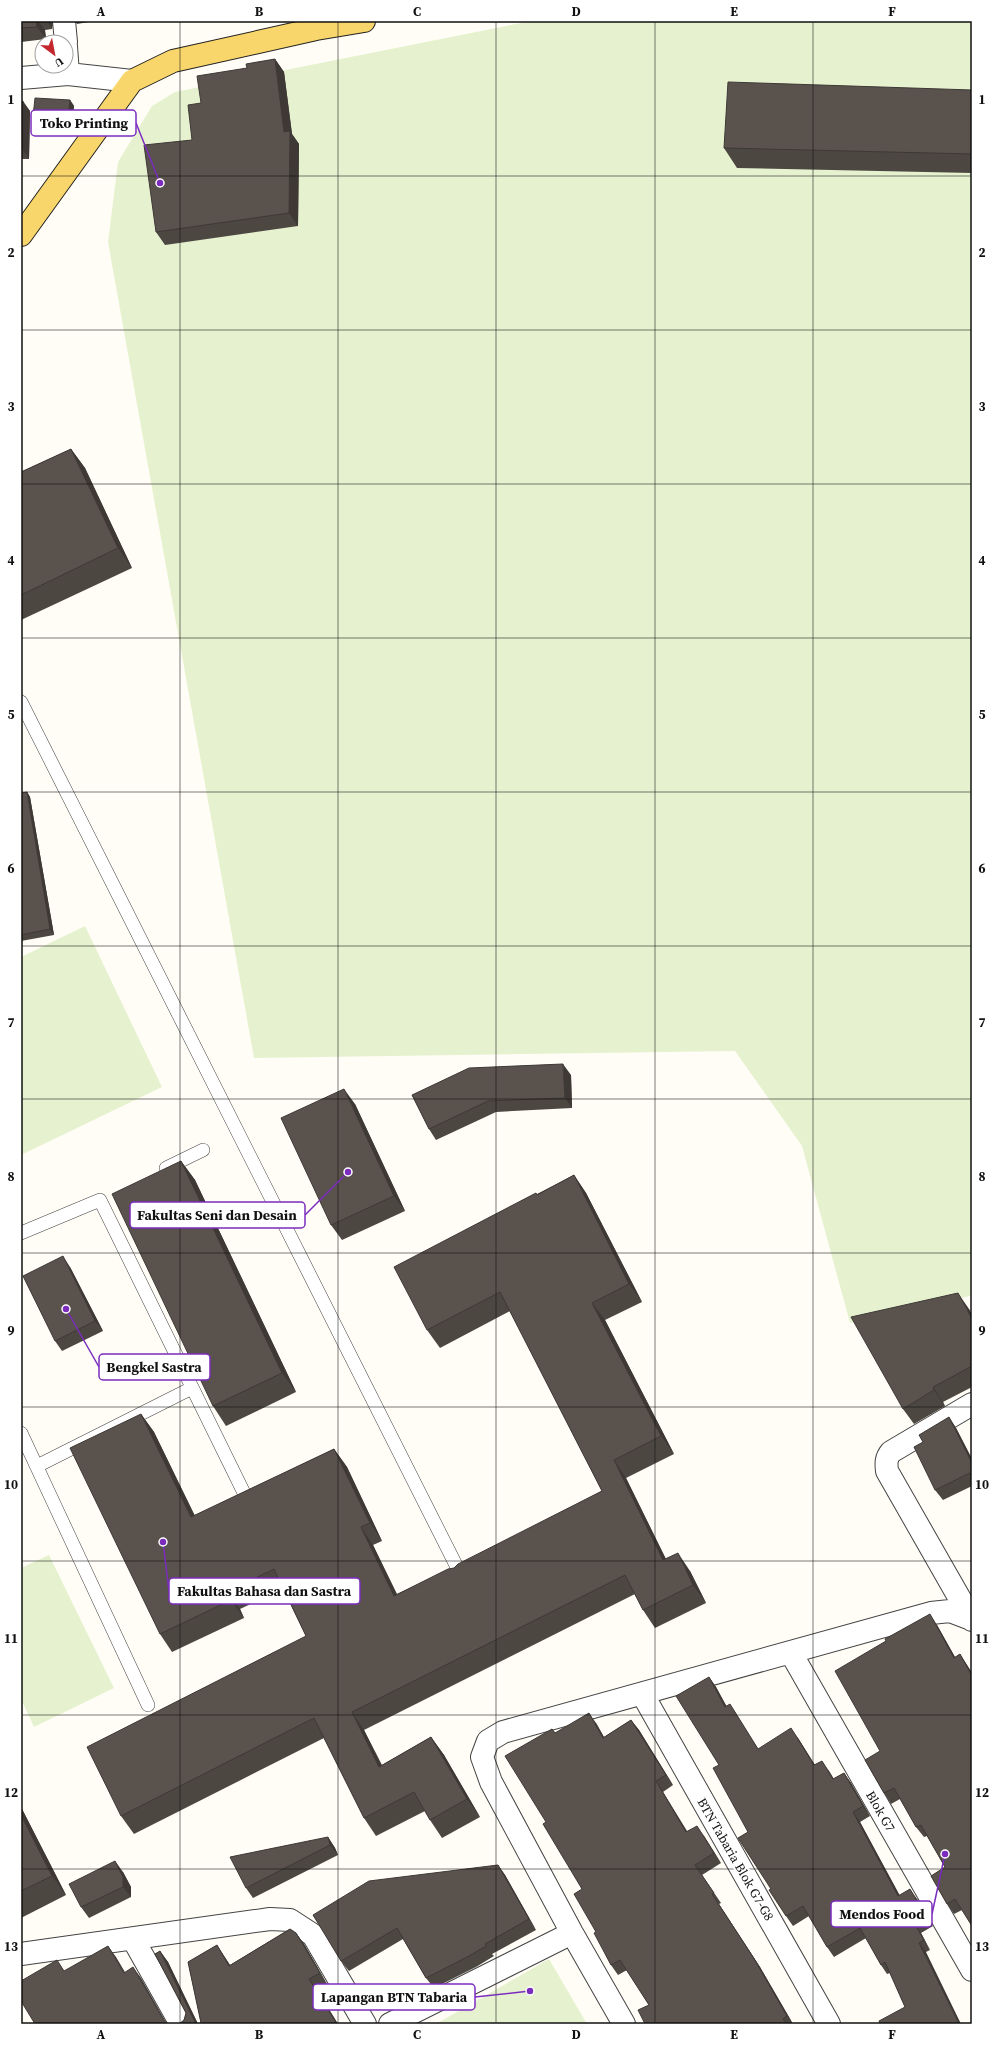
<svg xmlns="http://www.w3.org/2000/svg" width="993" height="2045" viewBox="0 0 993 2045" font-family="'Source Serif 4',serif">
	<rect width="100%" height="100%" fill="#fffdf5"/>
	<path fill="#e6f2cf" d="M531,21H972V1299L970,1296L850,1323L802,1146L735,1051L254,1058L108,242L118,162L152,106L175,92Z
		M85,926L162,1087L21,1155V957Z
		M49,1555L114,1688L34,1727L21,1699V1568Z
		M549,1959L587,2024H436Z"/>
	<g fill="none" stroke-linecap="round" stroke-linejoin="round">
		<g stroke="#444" stroke-width="14">
			<path id="lane" d="M21,702L463,1579
				M166,1168L203,1150
				M21,1233L100,1200L246,1497
				M21,1433L148,1705
				M37,1466L192,1388"/>
		</g>
		<g stroke="#444" stroke-width="24">
			<path id="street" d="M64,21L66,42
				M66,46L68,74
				M21,78L68,74L132,81
				M972,1404L891,1452C886,1458 886,1463 887,1471L972,1620
				M791,1653L972,1970
				M643,1695L829,2024
				M133,1939L181,2024
				M21,1954L270,1919L290,1920L313,1935L365,2024
				M390,2024L572,1933
				M624,2024L572,1933L491,1782L482,1757L488,1741L503,1732L931,1613L950,1611L971,1619"/>
		</g>
		<g stroke="#222" stroke-width="24">
			<path id="primary" d="M21,235L132,81L173,61L316,29L364,21"/>
		</g>
		<use href="#lane" stroke="#fff" stroke-width="13"/>
		<use href="#street" stroke="#fff" stroke-width="22"/>
		<use href="#primary" stroke="#f9d66b" stroke-width="22"/>
	</g>
	<path fill="#4d4742" d="M21,21H53L52,29L45,30L46,39L21,42Z
		M75,21H94L77,24Z
		M275,59L284,72L292,134L299,144L298,226L165,245L156,232L192,140L201,103L247,68Z
		M972,90V173L737,168L724,148Z
		M70,100L74,106L71,134L36,131L32,126Z
		M21,101L30,111L29,159H21Z
		M71,449L85,468L132,568L21,620V472Z
		M27,792L30,797L54,935L21,941V793Z
		M571,1075L572,1108L496,1112L436,1140L429,1129L412,1095Z
		M355,1104L405,1211L342,1240L331,1225Z
		M181,1161L195,1180L296,1392L226,1426L213,1406Z
		M574,1175L586,1193L642,1302L605,1320L674,1454L626,1478L666,1559L690,1571L706,1603L655,1628L643,1610L635,1594L364,1730L382,1765L431,1737L444,1755L480,1817L442,1838L430,1820L425,1811L376,1836L364,1818L324,1738L134,1834L121,1816L306,1636L283,1589L240,1609L244,1618L172,1652L160,1634L141,1414L154,1432L195,1516L334,1449L347,1467L382,1541L373,1545L397,1594L454,1568L602,1491L510,1311L440,1348L427,1330L537,1194Z
		M70,1267L103,1331L62,1351L55,1341Z
		M969,1309L972,1315V1387L943,1402L945,1406L914,1424L903,1409Z
		M949,1417L956,1428L972,1459V1486L943,1500L935,1490L923,1442Z
		M937,1625L955,1657L960,1654L967,1665L972,1673V1926L962,1910L954,1914L947,1904L945,1867L927,1836L924,1837L916,1827L900,1799L891,1804L884,1793L880,1751Z
		M709,1677L716,1687L726,1706L736,1714L758,1749L798,1738L815,1765L829,1771L834,1779L844,1773L851,1783L870,1816L860,1822L899,1895L917,1899L933,1926L921,1933L930,1950L926,1952L905,2007L890,1973L887,1974L881,1965L866,1938L834,1957L827,1947L809,1916L793,1926L786,1916L771,1889L748,1832L719,1765Z
		M631,1720L639,1730L673,1785L663,1792L687,1831L704,1836L721,1863L702,1875L721,1903L719,1904L760,1967L793,2024H645L649,2005L627,1970L618,1975L611,1965L596,1932L582,1889L546,1822L552,1729L555,1733L596,1723L604,1737Z
		M21,1807L66,1895L21,1918Z
		M328,1837L335,1848L338,1855L253,1898L246,1888Z
		M498,1865L505,1875L536,1930L492,1954L494,1956L476,1967L434,1988L426,1978L403,1939L349,1971L341,1961Z
		M123,1872L131,1887V1897L89,1918L81,1907Z
		M290,1929L296,1933L304,1944L327,1984L317,1990L338,2024H179L184,2020L186,2013L155,1954L160,1951L168,1962L198,2024L201,2023L188,1962L217,1945L230,1965Z"/>
	<path fill="#3f3936" d="M36,21H38L45,30L46,39L37,27Z
		M47,21H53L52,29Z
		M275,59L284,72L292,134L299,144L298,226L289,213L284,132Z
		M70,100L74,106L71,134L67,129Z
		M23,101L30,111L29,159L22,149Z
		M71,449L85,468L132,568L118,548Z
		M27,792L30,797L54,935L50,929Z
		M563,1064L571,1075L572,1108L565,1098Z
		M344,1089L355,1104L405,1211L394,1196Z
		M181,1161L195,1180L296,1392L282,1373Z
		M574,1175L586,1193L642,1302L629,1284Z
		M63,1256L70,1267L103,1331L95,1321Z
		M958,1293L969,1309L972,1315V1319Z
		M592,1303L605,1320L674,1454L661,1436Z
		M933,1387L943,1402L945,1406L934,1390Z
		M141,1414L154,1432L204,1535L191,1517Z
		M949,1417L956,1428L972,1459V1463Z
		M334,1449L347,1467L382,1541L370,1523Z
		M614,1460L626,1478L675,1578L663,1560Z
		M361,1527L373,1545L406,1614L394,1596Z
		M678,1553L690,1571L706,1603L693,1585Z
		M227,1592L240,1609L244,1618L231,1600Z
		M930,1614L937,1625L961,1668L954,1658Z
		M960,1654L967,1665L972,1673V1676Z
		M709,1677L716,1687L732,1716L725,1707Z
		M730,1704L736,1714L764,1759L758,1749Z
		M352,1712L364,1730L391,1785L379,1767Z
		M589,1713L596,1723L610,1748L603,1738Z
		M631,1720L639,1730L673,1785L666,1775Z
		M791,1728L798,1738L821,1775L814,1765Z
		M431,1737L444,1755L480,1817L467,1799Z
		M822,1761L829,1771L839,1789L833,1779Z
		M844,1773L851,1783L870,1816L863,1806Z
		M656,1781L663,1792L693,1842L686,1832Z
		M21,1807L66,1895L52,1876L21,1815Z
		M853,1812L860,1822L905,1905L898,1896Z
		M697,1826L704,1836L721,1863L714,1853Z
		M328,1837L335,1848L338,1855L330,1845Z
		M115,1861L123,1872L131,1887V1897L123,1887Z
		M498,1865L505,1875L536,1930L529,1919Z
		M910,1889L917,1899L933,1926L926,1917Z
		M712,1894L760,1967L793,2024L787,2016Z
		M914,1923L921,1933L930,1950L924,1940Z
		M296,1933L304,1944L327,1984L320,1973Z
		M919,1943L926,1952L961,2024H959Z
		M217,1945L224,1956L237,1976L229,1966Z
		M108,1946L116,1957L132,1984L124,1973Z
		M160,1951L168,1962L198,2024H196Z
		M133,1967L141,1978L167,2024L163,2019Z
		M309,1979L317,1990L338,2024H337Z"/>
	<path fill="#5a524d" stroke="#3f3936" d="M21,21H36L37,27L21,28Z
		M275,59L284,132L290,131L289,213L156,232L144,145L192,140L188,105L201,103L197,76L247,68L246,64Z
		M728,82L972,90V154L724,148Z
		M35,98L70,100L67,129L32,126Z
		M21,101H23L22,149H21Z
		M71,449L118,548L21,595V472Z
		M27,792L50,929L21,935V793Z
		M563,1064L565,1098L488,1101L429,1129L412,1095L469,1068Z
		M344,1089L394,1196L331,1225L281,1118Z
		M181,1161L282,1373L213,1406L112,1194Z
		M574,1175L629,1284L592,1303L661,1436L614,1460L663,1560L678,1553L693,1585L643,1610L625,1575L352,1712L379,1767L431,1737L467,1799L430,1820L414,1792L364,1818L314,1718L121,1816L87,1747L306,1636L274,1569L227,1592L231,1600L160,1634L70,1448L141,1414L191,1517L334,1449L370,1523L361,1527L394,1596L448,1569L454,1568L458,1564L602,1491L500,1292L427,1330L394,1267L536,1193L537,1195Z
		M63,1256L95,1321L55,1341L23,1276Z
		M958,1293L972,1319V1366L933,1387L934,1390L903,1409L851,1317Z
		M949,1417L972,1463V1472L935,1490L914,1447L923,1442L919,1435Z
		M930,1614L954,1658L960,1654L972,1676V1926L955,1899L947,1904L931,1876L945,1867L921,1825L916,1827L894,1788L884,1793L865,1760L880,1751L835,1671L886,1641L885,1639Z
		M709,1677L725,1707L730,1704L758,1749L791,1728L814,1765L822,1761L833,1779L844,1773L863,1806L853,1812L898,1896L910,1889L926,1917L914,1923L924,1940L919,1943L959,2024H880L879,2021L905,2007L885,1962L881,1965L860,1928L827,1947L803,1906L786,1916L769,1890L771,1889L738,1838L748,1832L713,1768L719,1765L676,1696Z
		M589,1713L603,1738L631,1720L666,1775L656,1781L686,1832L697,1826L714,1853L695,1865L714,1893L712,1894L753,1957L787,2016L783,2019L787,2024H645L638,2010L649,2005L620,1960L611,1965L594,1933L596,1932L574,1894L582,1889L543,1824L546,1822L505,1756L552,1729L555,1733Z
		M21,1815L52,1876L21,1891Z
		M328,1837L330,1845L246,1888L230,1857Z
		M115,1861L123,1877V1887L81,1907L69,1884Z
		M498,1865L529,1919L485,1944L486,1946L469,1956L426,1978L397,1928L341,1961L313,1915L369,1881Z
		M290,1929L296,1933L320,1973L309,1979L337,2024H198L201,2023L188,1962L217,1945L229,1966Z
		M108,1946L124,1973L133,1967L163,2019L167,2024H35L21,2001V1981L57,1960L64,1971Z
		M160,1951L196,2024H179L184,2020L186,2013L155,1954Z"/>
	<path fill="none" stroke="#111" stroke-width="1" stroke-opacity="0.55" d="M180,21V2024M338,21V2024M496,21V2024M655,21V2024M813,21V2024M21,176H972M21,330H972M21,484H972M21,638H972M21,792H972M21,946H972M21,1099H972M21,1253H972M21,1407H972M21,1561H972M21,1715H972M21,1869H972"/>
	<g text-anchor="middle" stroke-width="4" stroke-linejoin="round" paint-order="stroke">
		<g font-size="13" fill="#111" stroke="#fff">
			<text transform="translate(881 1811) rotate(60)" y="5">Blok G7</text>
			<text transform="translate(736 1859) rotate(60)" y="5">BTN Tabaria Blok G7-G8</text>
		</g>
	</g>
	<path fill="none" stroke="#7b2cbf" stroke-width="1.5" d="M160 183L136 123M348 1172L305 1215M66 1309L99 1367M163 1542L169 1591M945 1854L932 1914M530 1991L475 1997"/>
	<g fill="#7b2cbf" stroke="#fff" stroke-width="1.5">
		<circle cx="160" cy="183" r="4"/>
		<circle cx="348" cy="1172" r="4"/>
		<circle cx="66" cy="1309" r="4"/>
		<circle cx="163" cy="1542" r="4"/>
		<circle cx="945" cy="1854" r="4"/>
		<circle cx="530" cy="1991" r="4"/>
	</g>
	<g fill="#fff" stroke="#7b2cbf" stroke-width="1.5">
		<rect x="31" y="110" width="105" height="26" rx="4"/>
		<rect x="130" y="1202" width="175" height="26" rx="4"/>
		<rect x="99" y="1354" width="111" height="26" rx="4"/>
		<rect x="169" y="1578" width="191" height="26" rx="4"/>
		<rect x="831" y="1901" width="101" height="26" rx="4"/>
		<rect x="313" y="1984" width="162" height="26" rx="4"/>
	</g>
	<g font-size="14" text-anchor="middle" font-weight="bold" fill="#111">
		<text x="84" y="128">Toko Printing</text>
		<text x="217" y="1220">Fakultas Seni dan Desain</text>
		<text x="154" y="1372">Bengkel Sastra</text>
		<text x="264" y="1596">Fakultas Bahasa dan Sastra</text>
		<text x="882" y="1919">Mendos Food</text>
		<text x="394" y="2002">Lapangan BTN Tabaria</text>
	</g>
	<rect width="993" height="2045" fill="none" stroke="#ffffff" stroke-width="44"/>
	<g transform="translate(54 54) rotate(148)"><circle r="19" fill="#ffffff" stroke="#a0a0a0"/>
	<path d="M0-3L7 15L0 10L-7 15Z" fill="#c4262e"/>
	<text y="-6" font-size="11" font-weight="bold" text-anchor="middle" fill="#111111">U</text>
	</g>
	<rect x="22" y="22" width="949" height="2001" fill="none" stroke="#111" stroke-width="1.5"/>
	<g font-size="13" text-anchor="middle" font-weight="bold" fill="#111">
		<text x="101" y="16">A</text>
		<text x="259" y="16">B</text>
		<text x="417" y="16">C</text>
		<text x="576" y="16">D</text>
		<text x="734" y="16">E</text>
		<text x="892" y="16">F</text>
		<text x="11" y="104">1</text>
		<text x="982" y="104">1</text>
		<text x="11" y="257">2</text>
		<text x="982" y="257">2</text>
		<text x="11" y="411">3</text>
		<text x="982" y="411">3</text>
		<text x="11" y="565">4</text>
		<text x="982" y="565">4</text>
		<text x="11" y="719">5</text>
		<text x="982" y="719">5</text>
		<text x="11" y="873">6</text>
		<text x="982" y="873">6</text>
		<text x="11" y="1027">7</text>
		<text x="982" y="1027">7</text>
		<text x="11" y="1181">8</text>
		<text x="982" y="1181">8</text>
		<text x="11" y="1335">9</text>
		<text x="982" y="1335">9</text>
		<text x="11" y="1489">10</text>
		<text x="982" y="1489">10</text>
		<text x="11" y="1643">11</text>
		<text x="982" y="1643">11</text>
		<text x="11" y="1797">12</text>
		<text x="982" y="1797">12</text>
		<text x="11" y="1951">13</text>
		<text x="982" y="1951">13</text>
		<text x="101" y="2039">A</text>
		<text x="259" y="2039">B</text>
		<text x="417" y="2039">C</text>
		<text x="576" y="2039">D</text>
		<text x="734" y="2039">E</text>
		<text x="892" y="2039">F</text>
	</g>
</svg>
